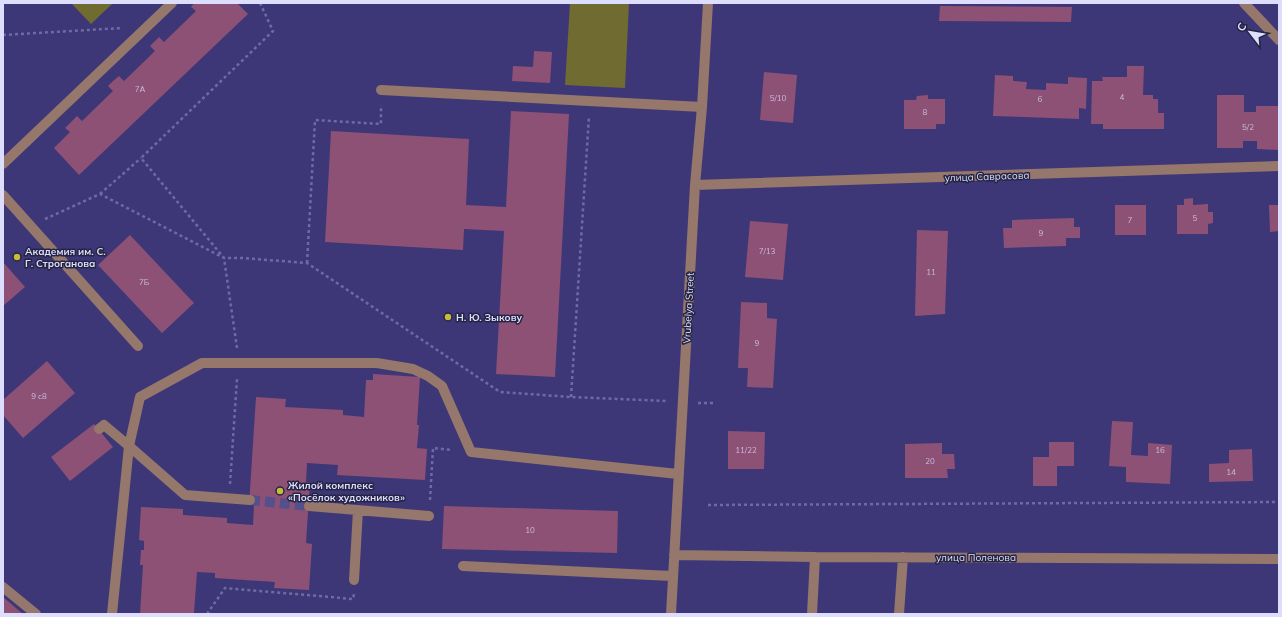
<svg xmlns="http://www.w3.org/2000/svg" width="1282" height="617" viewBox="0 0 1282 617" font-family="Mulish,sans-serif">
	<rect width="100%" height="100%" fill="#3d3778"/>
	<path fill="#706b31" d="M71,3H112V4L91,24Z
		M570,3H629L625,88L565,85Z"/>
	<path fill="#8c5175" d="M194,3H237L248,14L79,175L54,148L70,132L65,128L77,116L82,121L113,91L108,86L113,81L119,76L124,81L155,51L150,46L159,37L164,42L196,11L191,7Z
		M940,6L1072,7L1071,22L939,21Z
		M534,51L552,52L550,83L512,81L513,66L533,67Z
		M1127,66H1144L1143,95H1153V99H1158V113H1164V129H1103V124H1091L1092,81H1103L1102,77H1127Z
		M764,72L797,75L793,123L760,120Z
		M995,75L1013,76V81L1027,82L1026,89L1046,90V83L1068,84V77L1087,78L1086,109L1079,108V119L993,116Z
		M928,95V99H945V124H936V129H904V100H916L917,96Z
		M1217,95H1244V112H1256V106H1279V150L1257,149V141H1243V148H1217Z
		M511,111L569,114L555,377L496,374L504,231L464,229L463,250L325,242L331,131L469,139L466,205L506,207Z
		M1193,198V205L1208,204V212H1213V223L1208,224V234H1177V205H1184V199Z
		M1115,205H1146V235H1115Z
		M1269,205H1279V231L1270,232Z
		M1074,218V227H1080V238H1066V246L1004,248L1003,228H1012V220Z
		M750,221L788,224L783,280L745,277Z
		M917,230L948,231L945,314L915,316Z
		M130,235L194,303L162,333L98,265Z
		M3,262L25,287L3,306Z
		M741,302L767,303V318L777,319L773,388L747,387L748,368H738Z
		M47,361L75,393L23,438L3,415V400Z
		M373,374L420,377L417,425H419L417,448L427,449L425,480L337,475L338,465L307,463L306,482H310L306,543L312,544L309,590L274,588L275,582L215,578V573L197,572L194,613H189V614H140L143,565H140L141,550H144V541L139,540L141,507L183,509V515L227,518V523L253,525L254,505H249L256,397L286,399L285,407L343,410V415L364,417L366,380H373Z
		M1112,421L1133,422L1131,455L1148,456V443L1172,445L1170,484L1126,482V467L1109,466Z
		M94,424L113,447L70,481L51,457Z
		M728,431L765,432L764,469H728Z
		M1049,442H1074V466H1057V486H1033V457H1049Z
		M942,443V454H954L955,469H947L948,478H905V444Z
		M1252,449L1253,481L1209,482V464L1229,463V450Z
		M444,506L618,511L617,553L442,549Z
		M3,597L23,614H3Z"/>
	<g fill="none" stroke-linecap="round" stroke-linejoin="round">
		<path stroke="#55508c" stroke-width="10" stroke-dasharray="10 5" stroke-linecap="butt" d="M250,500L309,506"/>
		<path stroke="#6f6ba2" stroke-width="2.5" stroke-dasharray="3 3" stroke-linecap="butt" d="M3,35L122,28
			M100,194L141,158
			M45,219L100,194L224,258H242L307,263L500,392L571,397L667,401
			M307,263L315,120L381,124V105
			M237,348L224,258L141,158L273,31L260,3
			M571,397L589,116
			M698,403H714
			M230,484L237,379
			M430,500L433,448L452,450
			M708,505L1279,502
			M207,614L225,588L353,599L354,594"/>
		<path stroke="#95776b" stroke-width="10" d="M1244,3L1279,40
			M381,90L702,107
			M3,164L172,3
			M695,185L1279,166
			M3,195L138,346
			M99,429L104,425L129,446L112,614
			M250,500L185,495L129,446L140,397L202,363H377L413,369L428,376L442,386L471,452L678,474
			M309,506L429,516
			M674,555L815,557L1279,559
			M463,566L672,576
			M354,580L358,510
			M3,587L36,614
			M671,614L695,185L702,107L708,3
			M812,614L815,557
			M899,614L903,557"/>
	</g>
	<g fill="#c7bb3c" stroke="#252442" stroke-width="1.5">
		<circle cx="17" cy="257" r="4"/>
		<circle cx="448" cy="317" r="4"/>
		<circle cx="280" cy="491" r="4"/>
	</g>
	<g text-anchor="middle" stroke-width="3" stroke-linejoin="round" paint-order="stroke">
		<g font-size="8" fill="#c9bbdc">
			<text x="140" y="92">7А</text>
			<text x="1122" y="100">4</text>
			<text x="778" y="101">5/10</text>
			<text x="1040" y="102">6</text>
			<text x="925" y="115">8</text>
			<text x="1248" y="130">5/2</text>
			<text x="1195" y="221">5</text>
			<text x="1130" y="223">7</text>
			<text x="1041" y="236">9</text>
			<text x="767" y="254">7/13</text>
			<text x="931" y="275">11</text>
			<text x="144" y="285">7Б</text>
			<text x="757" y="346">9</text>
			<text x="39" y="399">9 с8</text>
			<text x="746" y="453">11/22</text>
			<text x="1160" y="453">16</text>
			<text x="930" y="464">20</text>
			<text x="1231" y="475">14</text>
			<text x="530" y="533">10</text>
		</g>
		<g font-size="10" fill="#dddefe" stroke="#252442">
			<text transform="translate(987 176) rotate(-2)" y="4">улица Саврасова</text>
			<text transform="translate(688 308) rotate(-87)" y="4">Vrubelya Street</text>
			<text x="976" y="561">улица Поленова</text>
		</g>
		<g font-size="10" font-weight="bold" fill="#dddefe" stroke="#252442" text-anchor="start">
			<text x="25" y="255">Академия им. С.<tspan x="25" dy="12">Г. Строганова</tspan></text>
			<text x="456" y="321">Н. Ю. Зыкову</text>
			<text x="288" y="489">Жилой комплекс<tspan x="288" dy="12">«Посёлок художников»</tspan></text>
		</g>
	</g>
	<rect width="1282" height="617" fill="none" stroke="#dddefe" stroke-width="8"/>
	<g transform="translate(1250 32) rotate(301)" stroke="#252442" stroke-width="3" paint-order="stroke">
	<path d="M0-3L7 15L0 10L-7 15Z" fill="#dddefe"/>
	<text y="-6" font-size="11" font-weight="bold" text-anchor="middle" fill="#dddefe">С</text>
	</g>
</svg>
